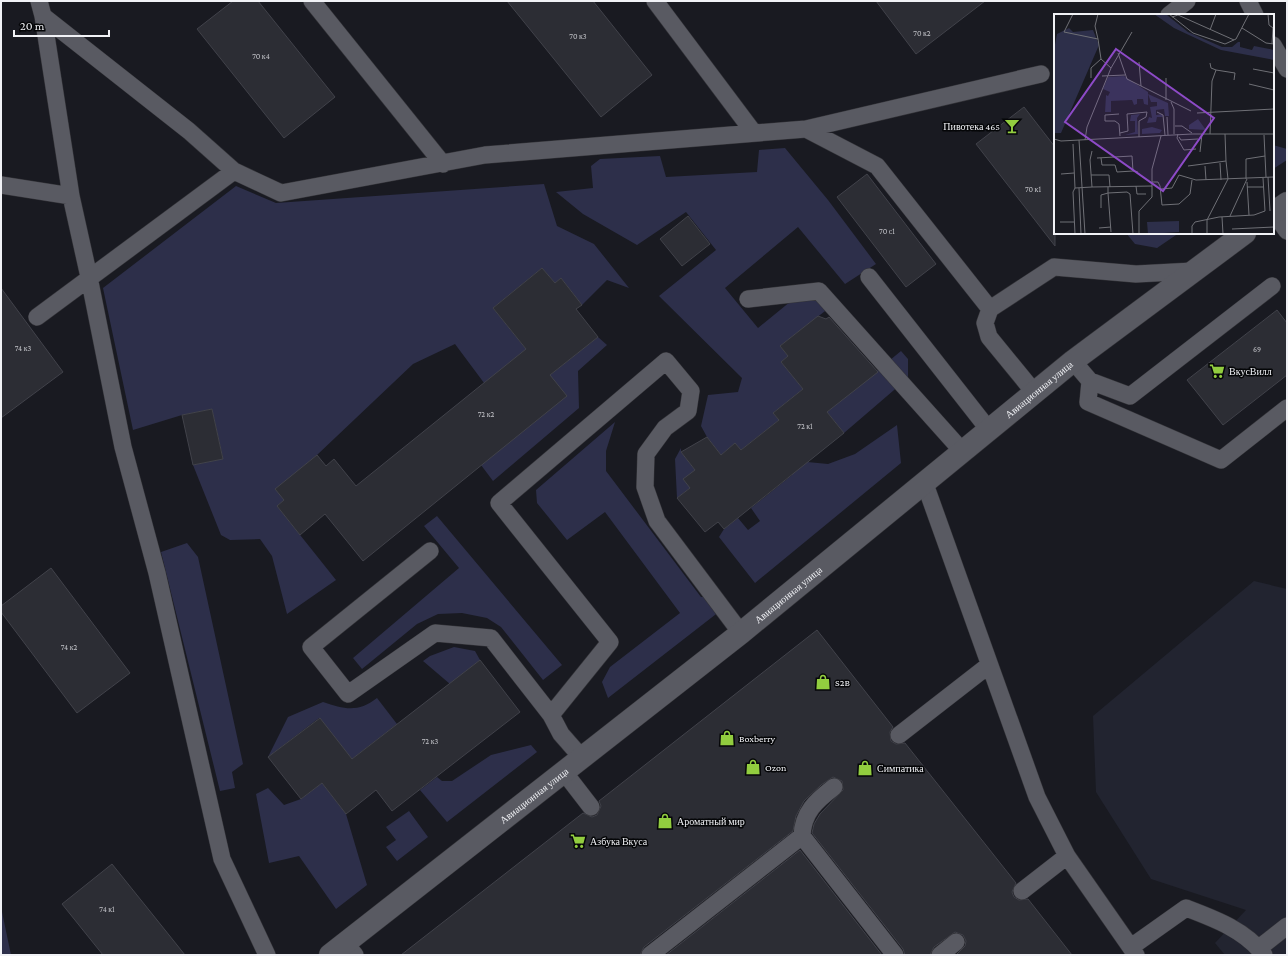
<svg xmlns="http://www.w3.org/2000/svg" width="1288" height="956" viewBox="0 0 1288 956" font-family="'Crimson Pro',serif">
	<rect width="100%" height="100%" fill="#191a21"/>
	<path fill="#222430" d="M1254,581L1287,589V955H1225L1215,943L1246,910L1151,879L1096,792L1093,716Z"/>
	<path fill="#2d2f4a" d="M1273,145L1287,149V160L1273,169Z
		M785,148L828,200L876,264L845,284L798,227L725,288L758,328L807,288L829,308L780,346L788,356L781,362L803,389L773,413L779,420L741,450L735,443L721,455L707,437L701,426L708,395L738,392L742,378L659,296L716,250L686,212L637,245L583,214L556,192L593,188L591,166L600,159L660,156L666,177L757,172L759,150Z
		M544,184L557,226L594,244L629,288L607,280L582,305L561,278L555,283L542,268L493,308L526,349L490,391L455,344L413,364L317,455L276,489L284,500L277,506L336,580L287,614L272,556L260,539L230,540L221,535L193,465L223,458L212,409L182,415L133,430L103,288L236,186L276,203Z
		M1126,233H1179L1157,248L1135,244Z
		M598,337L607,345L578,371L579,408L493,481L481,465L550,375Z
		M901,351L908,359V378L844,433L827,412Z
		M615,422L606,451V471L701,597L710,596L720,611L608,698L602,682L610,667L680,613L605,512L567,540L537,503L536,490Z
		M897,425L901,463L755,583L719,537L724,529L738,518L748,530L760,521L751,508L792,475L787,468L797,461L828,464L855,454Z
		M681,448V452L695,470L690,488L677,498L675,459Z
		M437,516L562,665L543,680L501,627L487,618L462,613L438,614L417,624L362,669L353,658L459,568L424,526Z
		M187,543L198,557L243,764L232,772L235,788L220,791L161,552Z
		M454,647L475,651L480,660L450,684L423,661L430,656Z
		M377,698L397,724L352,759L319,718L268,757L288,717L323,702C344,709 358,713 377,698Z
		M531,745L537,752L447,822L420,790L437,777L442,781H452L491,755Z
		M322,783L346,814L367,885L336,909L299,856L269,863L256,794L268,788L284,805L301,799Z
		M409,811L428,837L397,861L386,847L396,840L386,827Z
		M1,907L11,955H1Z"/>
	<path fill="#2c2d34" stroke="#41424a" d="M233,1H258L335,97L284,138L197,29Z
		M507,1H593L652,75L601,117Z
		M876,1H985L916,54Z
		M1024,107L1055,147V246L976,144Z
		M867,174L936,264L906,287L837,197Z
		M688,216L710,244L682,266L660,239Z
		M542,268L555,283L561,278L582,305L576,309L598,337L550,375L567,396L363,561L325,514L300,535L277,506L284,500L275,489L317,455L326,466L334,459L356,486L526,349L493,308Z
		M1,288L63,372L1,418Z
		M1277,310L1287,323V375L1223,425L1187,380Z
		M818,316L826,319L829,317L878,372L827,412L844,433L724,529L718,522L705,532L677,498L690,488L683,479L695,470L681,452L707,437L721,455L735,443L741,450L779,420L773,413L803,389L781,362L788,356L780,346Z
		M212,409L223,459L193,465L182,415Z
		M51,568L130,673L77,713L1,612V606Z
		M817,630L893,727L890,732L891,741L896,744L905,743L1016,883L1012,892L1014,897L1019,900L1028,899L1072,955H956L965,946L966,941L963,935L955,932L934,947L930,955H905L903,949L812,833L814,824L820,814L843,790L842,781L833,777L821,785L804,801L796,816L793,831L644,947L640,955H401L583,813L592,817L597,815L601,806L599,801Z
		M480,660L520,712L392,811L376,790L346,814L322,783L301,799L268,757L320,718L352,759Z
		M800,850L882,955H666Z
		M112,864L153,915L185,955H103L62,904Z"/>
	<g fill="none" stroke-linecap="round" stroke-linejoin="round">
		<g stroke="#343439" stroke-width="18">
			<path id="service" d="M39,1L43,16L71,196L89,277L123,447L157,573L222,859L267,955
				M312,1L443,164
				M655,1L754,133
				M1248,1L1255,15
				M1169,15L1187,1
				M43,16L189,131L234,171L281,193L485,155L806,129L1041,74
				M1273,45L1287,69
				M806,129L877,166L990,309
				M1,185L71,196
				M1274,213L1287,231
				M869,277L989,430
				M748,299L819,291L963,452
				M37,317L234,171
				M1073,361L1090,381L1088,402L1221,460L1287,408
				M1090,381L1130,396L1272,286
				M1034,392L989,337L985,323L990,309L1054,267L1136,274L1193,271
				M925,484L1037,797L1067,856L1136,955
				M430,551L311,647L348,694L435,633L491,638L551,715L561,734L582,758
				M551,715L610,642L499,503L666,361L691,391L688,411L665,428L646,454L645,487L657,521L741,633
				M899,735L989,665
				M564,772L591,807
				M802,836C803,812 816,801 834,787
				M1022,891L1067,856
				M345,943L355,955
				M1131,947L1186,908C1215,919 1245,930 1264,955
				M1259,948L1287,926
				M650,955L802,836L895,955
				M940,955L956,942"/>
		</g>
		<g stroke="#343439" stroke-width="23">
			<g id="minor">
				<path d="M1273,213L1287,203"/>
				<path id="s1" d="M330,955L741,633L1073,361L1245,233"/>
			</g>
		</g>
		<use href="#service" stroke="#595a62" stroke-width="17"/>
		<use href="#minor" stroke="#595a62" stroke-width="22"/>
	</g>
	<defs>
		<g id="bar-bare" transform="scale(1.2)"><path d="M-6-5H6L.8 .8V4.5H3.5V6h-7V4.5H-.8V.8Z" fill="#92cd3f" stroke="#050608" stroke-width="2.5" paint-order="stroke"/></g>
		<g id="supermarket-bare" transform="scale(1.2)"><path d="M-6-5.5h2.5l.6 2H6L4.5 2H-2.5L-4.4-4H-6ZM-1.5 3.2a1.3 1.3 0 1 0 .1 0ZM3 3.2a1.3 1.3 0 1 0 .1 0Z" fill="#92cd3f" stroke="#050608" stroke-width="2.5" paint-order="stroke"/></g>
		<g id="shop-bare" transform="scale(1.2)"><path d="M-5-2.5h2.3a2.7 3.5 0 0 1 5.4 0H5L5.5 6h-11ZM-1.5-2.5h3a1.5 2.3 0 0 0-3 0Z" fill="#92cd3f" stroke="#050608" stroke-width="2.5" paint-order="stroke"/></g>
	</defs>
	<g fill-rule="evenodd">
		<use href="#bar-bare" x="1012" y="126"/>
		<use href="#supermarket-bare" x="1217" y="371"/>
		<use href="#shop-bare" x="823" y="682"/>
		<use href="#shop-bare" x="727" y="738"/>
		<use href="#shop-bare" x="753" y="767"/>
		<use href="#shop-bare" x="865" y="768"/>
		<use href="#shop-bare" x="665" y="821"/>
		<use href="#supermarket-bare" x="578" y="841"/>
	</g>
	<g text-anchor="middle" stroke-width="3" stroke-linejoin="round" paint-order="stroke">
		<g font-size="8" fill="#c0c1c6">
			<text x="922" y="36">70 к2</text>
			<text x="578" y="39">70 к3</text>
			<text x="261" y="59">70 к4</text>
			<text x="1033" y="192">70 к1</text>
			<text x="887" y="234">70 с1</text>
			<text x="23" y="351">74 к3</text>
			<text x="1257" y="352">69</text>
			<text x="486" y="417">72 к2</text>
			<text x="805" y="429">72 к1</text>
			<text x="69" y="650">74 к2</text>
			<text x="430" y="744">72 к3</text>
			<text x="107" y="912">74 к1</text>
		</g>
		<g font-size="10" fill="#f1f2f6" stroke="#050608" text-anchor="start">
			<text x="1000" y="130" text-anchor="end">Пивотека 465</text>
			<text x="1229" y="375">ВкусВилл</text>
			<text x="835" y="686">S2B</text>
			<text x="739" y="742">Boxberry</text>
			<text x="765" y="771">Ozon</text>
			<text x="877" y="772">Симпатика</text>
			<text x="677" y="825">Ароматный мир</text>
			<text x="590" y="845">Азбука Вкуса</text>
		</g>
		<g font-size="10" fill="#f1f2f6" stroke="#050608">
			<text dy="4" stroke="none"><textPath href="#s1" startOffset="907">Авиационная улица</textPath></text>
			<text dy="4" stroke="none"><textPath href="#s1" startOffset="583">Авиационная улица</textPath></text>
			<text dy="4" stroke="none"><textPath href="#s1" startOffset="259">Авиационная улица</textPath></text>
		</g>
	</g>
	<g transform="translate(1054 14)">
		<rect width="220" height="220" fill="#191a21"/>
		<path d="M100,0L113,1L134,18L168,33H178L184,28H186V33L198,36L200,32L220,36V46L167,36L120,14ZM15,14L19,18L39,16L45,31L7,119H0V36L3,20ZM70,62L94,78V91L90,90L89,85H83V90L80,91L78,86L57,87V98H51L52,81L54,82L56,78L49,75L54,63ZM94,80L114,89L115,102H111L110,95L102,96V101L108,100L109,103H103L102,108L93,109L95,103L98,104L96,93L103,92V88H97ZM86,100L83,104L84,120L71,121L81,118V107H76L77,101ZM144,105L152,116L135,115V111ZM98,113L108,116L106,119L88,120V115ZM125,207V218L94,220L93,208Z" fill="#2d2f4a"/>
		<path fill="none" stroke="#6f7076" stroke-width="1" d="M19,0L10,18L44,25L47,45M44,0L41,12L44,25M115,0L139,19L171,30L182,25L195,0M214,0L215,11L219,14L218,30M118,3L124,1L180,26M188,14L212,29L220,30M156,16L162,0M64,39L73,65L137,97M85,48L87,72M156,49L157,54L162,56L158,67L156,120M199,55L220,59M162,56L181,59L180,66M48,62L71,61M37,64V54L47,45L57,54M112,64V86M195,70L220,76M117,88L120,95V120M103,98L109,101L111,121M143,99L220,95M65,100L51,101V107H61L65,110L66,122M113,103L114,121M121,112H128L138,119M66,119L74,117L73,100L93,98L92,103L85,107V123M124,120L123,124L130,136L142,135M210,121L212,163M125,123L127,126L144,125M0,125L7,127L138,120H220M25,126L31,220M31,126L33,113L57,54L78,18M19,130L21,174M146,138L148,120M43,144L78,142L79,157L84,158M47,144L48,151H61L63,158L79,157M166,149L167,166M134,152L172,147L171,120M151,152L152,166M7,160L20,159M37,161H55L56,173M214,163L216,197M192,165V145L211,142M98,168H104L106,172L108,191L125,190L136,180L138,166M193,168L195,201M82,172L83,180H92M38,173L98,172M193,173H209M25,174L27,220M107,175L118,174L125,161L142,166L220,163M47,194V181L54,179V173M176,202L193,165M168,203L169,220M6,208H20M45,214L57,213M178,215L220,213M57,218L54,179L73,178L76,180L79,220M21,220L19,178L21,174L38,173L36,146L38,137M85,220V197L98,183V155L107,122M138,220V212L141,208L165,203L200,201L211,197L209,164M153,220V206L174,165L172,147"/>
		<path fill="#8d4ac7" fill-opacity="0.15" stroke="#8d4ac7" stroke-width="2" d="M62,35L160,104L109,177L11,108Z"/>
		<rect width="220" height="220" fill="none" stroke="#f1f2f6" stroke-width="2"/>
	</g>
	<rect width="1288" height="956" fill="none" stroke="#f1f2f6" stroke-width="4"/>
	<path d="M14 30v6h95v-6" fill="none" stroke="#f1f2f6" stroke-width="2"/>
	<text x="20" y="30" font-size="12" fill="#f1f2f6" stroke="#050608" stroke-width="3" paint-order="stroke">20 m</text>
</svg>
